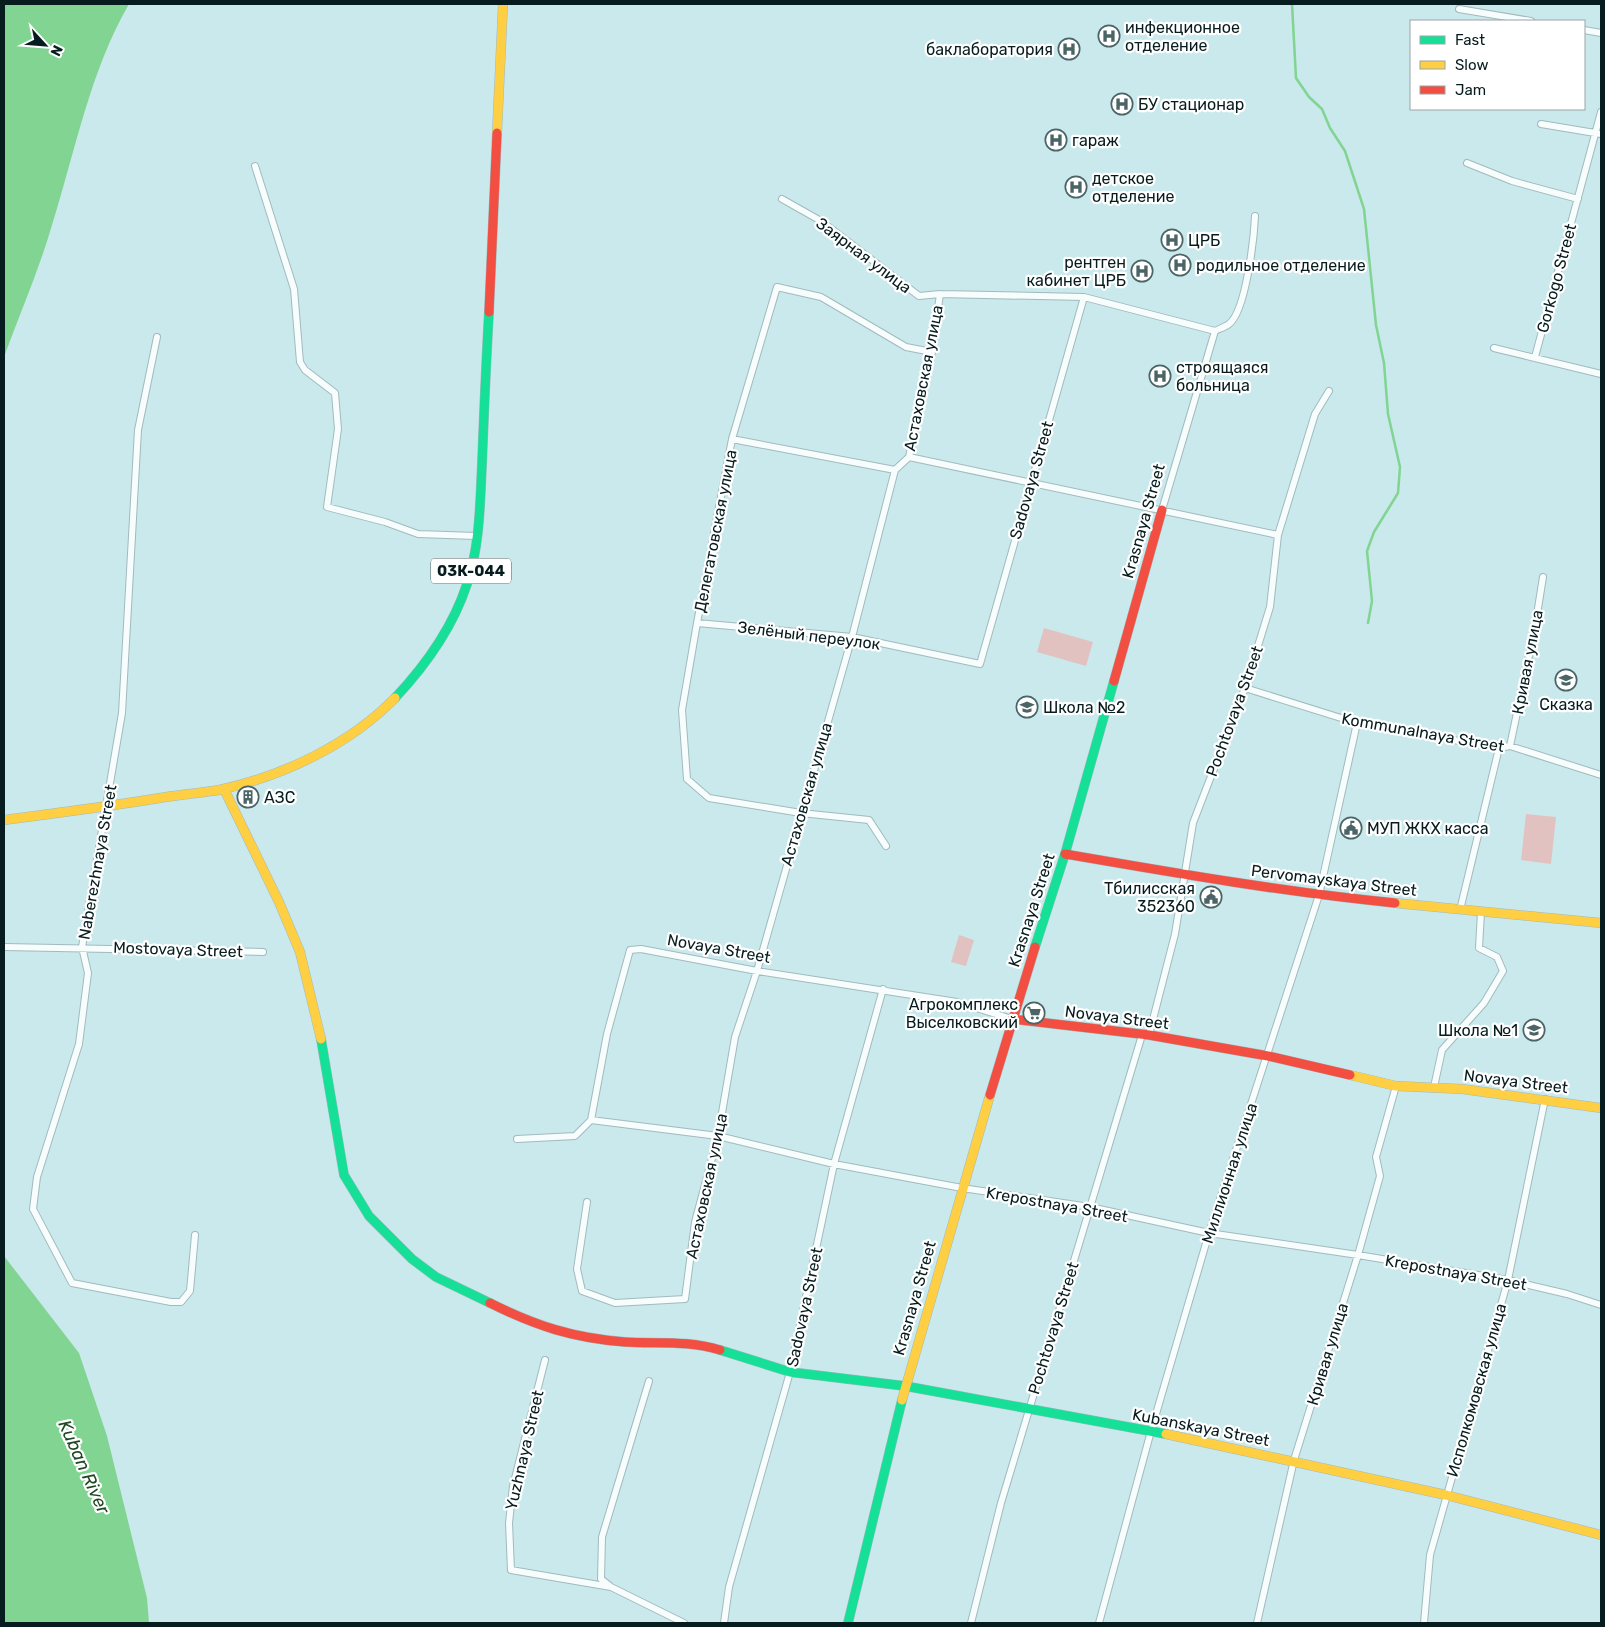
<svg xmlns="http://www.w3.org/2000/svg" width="1605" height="1627" viewBox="0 0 1605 1627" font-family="Rubik,sans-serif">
	<rect width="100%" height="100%" fill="#cae9ec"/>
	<path fill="#e2c2c0" d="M1044,628L1093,642L1086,666L1037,652Z
		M1526,814L1556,817L1551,864L1521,860Z
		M959,935L974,940L966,966L951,962Z"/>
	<path fill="#81d491" d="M4,4H129C90,71 75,152 52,225C39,270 20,313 4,357Z
		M4,1256L79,1353L107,1436L147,1598L149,1623H4Z"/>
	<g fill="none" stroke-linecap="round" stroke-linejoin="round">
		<path stroke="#81d491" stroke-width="2.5" d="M1292,4L1296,78L1309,97L1322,109L1330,128L1345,151L1364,209L1376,325L1384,363L1388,414L1400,467L1398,493L1374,532L1367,551L1372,601L1368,623"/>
		<g stroke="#a2babd" stroke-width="8">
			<path id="street" d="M1459,9L1531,21
				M1584,30L1601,33
				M1541,124L1601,134
				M1467,163L1512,181L1578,199
				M255,166L294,289L300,362L305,370L335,393L338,429L327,507L385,522L418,534L476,536
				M782,199L821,221L919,296L940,294L1084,297L1215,331
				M157,337L138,430L122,713L82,947L88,973L79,1044L37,1177L33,1209L72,1283L171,1302H181L190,1291L195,1235
				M1494,348L1601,374
				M1535,357L1601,112
				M732,439L895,470
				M909,457L1278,535
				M1162,510L1215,331C1219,329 1225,327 1229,324C1246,311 1254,238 1255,216
				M697,623L852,637L980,664L1084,297
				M1245,688L1357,723L1499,748L1510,746L1601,775
				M1510,746L1535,627L1543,577
				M886,846L869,820L801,813L709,798L687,779L682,710L697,623L732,439L777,287L821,297L906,347L932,352
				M1460,910L1499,748
				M4,947L263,952
				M1149,1035L1175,934L1193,823L1245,688L1270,607L1278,535L1315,414L1329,391
				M1434,1087L1442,1050L1484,1003L1503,971L1497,957L1479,948L1481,912
				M591,1120L607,1034L630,950L641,949L757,971L957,1002L1012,1019
				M517,1139L575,1136L591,1120L718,1136L834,1164L962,1188L1090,1207L1209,1233L1358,1255L1508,1280L1567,1294L1601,1305
				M587,1202L577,1269L582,1291L615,1303L685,1299L695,1222L718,1136L735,1037L757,971L852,637L895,470L909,457L932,352L940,294
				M545,1360L513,1486L509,1523L511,1570L611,1587L684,1623
				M610,1586L601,1579L602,1537L649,1381
				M724,1623L729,1587L790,1372L834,1164L883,989
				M971,1623L1001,1503L1142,1035
				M1099,1623L1151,1431L1209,1233L1319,895L1357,723
				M1257,1623L1294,1460L1358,1255L1380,1176L1376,1157L1396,1086
				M1424,1623L1430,1555L1508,1280L1545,1099"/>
		</g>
		<g stroke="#a2babd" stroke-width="10">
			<path id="fast" d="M395,698C426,665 453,627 467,584C480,546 480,503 482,464C484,413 486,363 489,312
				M1035,947L1065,854L1114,681
				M321,1039L344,1175L369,1216L412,1259L436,1277L490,1303
				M720,1350L790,1372L905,1386L1166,1434
				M848,1623L902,1400"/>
		</g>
		<g stroke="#a2babd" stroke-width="10">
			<path id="slow" d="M497,133L503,4
				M224,789L279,902L300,952L321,1039
				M4,820C58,813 112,806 166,797C183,794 201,793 219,790C283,776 349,745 395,698
				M1395,903L1601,923
				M1350,1075L1396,1086L1462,1089L1601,1108
				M902,1400L990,1095
				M1166,1434L1446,1495L1601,1535"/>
		</g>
		<g stroke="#a2babd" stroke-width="10">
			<path id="jam" d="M489,312L497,133
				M1114,681L1162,510
				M1065,854C1175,873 1284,892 1395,903
				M1012,1019L1149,1035L1268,1056L1350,1075
				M990,1095L1035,947
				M490,1303C536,1326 573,1338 625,1342C657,1344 688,1340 720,1350"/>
		</g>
		<use href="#street" stroke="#f7fcfc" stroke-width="6"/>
		<use href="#fast" stroke="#16e098" stroke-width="9"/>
		<use href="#slow" stroke="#ffcf43" stroke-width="9"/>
		<use href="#jam" stroke="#f24e42" stroke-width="9"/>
	</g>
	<defs>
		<g id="hospital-ring" transform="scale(1.125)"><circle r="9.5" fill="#fff" stroke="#4b6466" stroke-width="1.5"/><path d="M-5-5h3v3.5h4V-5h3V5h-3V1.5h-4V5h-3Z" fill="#4b6466"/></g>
		<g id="school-ring" transform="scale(1.125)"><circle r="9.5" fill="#fff" stroke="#4b6466" stroke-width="1.5"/><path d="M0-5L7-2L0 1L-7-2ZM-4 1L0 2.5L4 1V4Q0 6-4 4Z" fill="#4b6466"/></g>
		<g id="building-ring" transform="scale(1.125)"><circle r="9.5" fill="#fff" stroke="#4b6466" stroke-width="1.5"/><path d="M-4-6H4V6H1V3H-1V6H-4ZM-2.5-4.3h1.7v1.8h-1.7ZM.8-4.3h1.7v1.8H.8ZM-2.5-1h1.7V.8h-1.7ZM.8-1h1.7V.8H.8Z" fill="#4b6466"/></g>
		<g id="civic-ring" transform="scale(1.125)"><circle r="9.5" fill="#fff" stroke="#4b6466" stroke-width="1.5"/><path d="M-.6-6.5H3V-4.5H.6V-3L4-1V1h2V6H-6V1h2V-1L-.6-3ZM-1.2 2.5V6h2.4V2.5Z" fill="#4b6466"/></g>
		<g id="supermarket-ring" transform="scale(1.125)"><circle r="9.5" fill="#fff" stroke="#4b6466" stroke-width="1.5"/><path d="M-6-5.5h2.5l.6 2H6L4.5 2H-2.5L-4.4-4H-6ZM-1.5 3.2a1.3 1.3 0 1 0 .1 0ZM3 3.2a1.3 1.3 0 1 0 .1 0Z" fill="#4b6466"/></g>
	</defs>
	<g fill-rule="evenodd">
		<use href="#hospital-ring" x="1109" y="36"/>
		<use href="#hospital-ring" x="1069" y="49"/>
		<use href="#hospital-ring" x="1122" y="104"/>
		<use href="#hospital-ring" x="1056" y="140"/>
		<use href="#hospital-ring" x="1076" y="187"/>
		<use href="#hospital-ring" x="1172" y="240"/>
		<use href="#hospital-ring" x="1180" y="265"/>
		<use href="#hospital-ring" x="1142" y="271"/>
		<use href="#hospital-ring" x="1160" y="376"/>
		<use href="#school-ring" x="1566" y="680"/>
		<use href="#school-ring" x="1027" y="707"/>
		<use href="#building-ring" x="248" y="797"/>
		<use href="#civic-ring" x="1351" y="828"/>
		<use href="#civic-ring" x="1211" y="897"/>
		<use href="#supermarket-ring" x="1034" y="1013"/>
		<use href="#school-ring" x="1534" y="1030"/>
	</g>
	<g text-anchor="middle" stroke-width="4.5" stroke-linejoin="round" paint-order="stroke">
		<rect fill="#fff" stroke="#516062" stroke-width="1" x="431" y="558.5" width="80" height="25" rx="4"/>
		<g font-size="15" font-weight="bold" fill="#061c1e">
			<text x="471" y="576">03К-044</text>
		</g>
		<g font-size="16" fill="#061c1e" stroke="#fff" text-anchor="start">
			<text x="1125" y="33">инфекционное<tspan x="1125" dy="18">отделение</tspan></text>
			<text x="1053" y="55" text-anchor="end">баклаборатория</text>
			<text x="1138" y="110">БУ стационар</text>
			<text x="1072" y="146">гараж</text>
			<text x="1092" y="184">детское<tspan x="1092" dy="18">отделение</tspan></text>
			<text x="1188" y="246">ЦРБ</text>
			<text x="1126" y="268" text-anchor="end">рентген<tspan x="1126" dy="18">кабинет ЦРБ</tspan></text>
			<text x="1196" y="271">родильное отделение</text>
			<text x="1176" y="373">строящаяся<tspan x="1176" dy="18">больница</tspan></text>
			<text x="1566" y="710" text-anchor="middle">Сказка</text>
			<text x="1043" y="713">Школа №2</text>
			<text x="264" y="803">АЗС</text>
			<text x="1367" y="834">МУП ЖКХ касса</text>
			<text x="1195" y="894" text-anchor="end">Тбилисская<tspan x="1195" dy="18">352360</tspan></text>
			<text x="1018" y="1010" text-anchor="end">Агрокомплекс<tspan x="1018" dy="18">Выселковский</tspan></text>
			<text x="1518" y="1036" text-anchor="end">Школа №1</text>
		</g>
		<g font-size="16" fill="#061c1e" stroke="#fff">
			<text transform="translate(864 255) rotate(37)" y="6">Заярная улица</text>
			<text transform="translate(1556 278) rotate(-75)" y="6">Gorkogo Street</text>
			<text transform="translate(923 378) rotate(-79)" y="6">Астаховская улица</text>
			<text transform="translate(1031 480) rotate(-74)" y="6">Sadovaya Street</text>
			<text transform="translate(1143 521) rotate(-74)" y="6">Krasnaya Street</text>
			<text transform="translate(715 531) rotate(-79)" y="6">Делегатовская улица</text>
			<text transform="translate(809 635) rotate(7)" y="6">Зелёный переулок</text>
			<text transform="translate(1527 662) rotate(-79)" y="6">Кривая улица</text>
			<text transform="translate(1234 711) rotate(-70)" y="6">Pochtovaya Street</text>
			<text transform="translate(1423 732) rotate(10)" y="6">Kommunalnaya Street</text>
			<text transform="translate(806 794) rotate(-74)" y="6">Астаховская улица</text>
			<text transform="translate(97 862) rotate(-80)" y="6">Naberezhnaya Street</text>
			<text transform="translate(1334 880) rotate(7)" y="6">Pervomayskaya Street</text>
			<text transform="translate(1031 910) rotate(-72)" y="6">Krasnaya Street</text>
			<text transform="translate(719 948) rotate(10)" y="6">Novaya Street</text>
			<text transform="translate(178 949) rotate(2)" y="6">Mostovaya Street</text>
			<text transform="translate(1117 1017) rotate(7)" y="6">Novaya Street</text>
			<text transform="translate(1516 1081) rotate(7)" y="6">Novaya Street</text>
			<text transform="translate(1229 1173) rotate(-72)" y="6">Миллионная улица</text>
			<text transform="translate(706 1186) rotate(-78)" y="6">Астаховская улица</text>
			<text transform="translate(1057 1204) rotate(10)" y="6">Krepostnaya Street</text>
			<text transform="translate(1456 1272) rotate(10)" y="6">Krepostnaya Street</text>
			<text transform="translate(914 1298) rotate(-74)" y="6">Krasnaya Street</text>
			<text transform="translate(804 1307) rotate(-78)" y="6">Sadovaya Street</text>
			<text transform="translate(1053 1328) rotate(-73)" y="6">Pochtovaya Street</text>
			<text transform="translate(1327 1354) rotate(-73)" y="6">Кривая улица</text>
			<text transform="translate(1476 1390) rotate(-74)" y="6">Исполкомовская улица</text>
			<text transform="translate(1201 1427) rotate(11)" y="6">Kubanskaya Street</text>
			<text transform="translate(524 1450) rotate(-77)" y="6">Yuzhnaya Street</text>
		</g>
		<g font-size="18" font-style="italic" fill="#1f4822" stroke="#fff">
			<text transform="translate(84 1467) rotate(66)" y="6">Kuban River</text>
		</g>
	</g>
	<rect width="1605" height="1627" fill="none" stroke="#061c1e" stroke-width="10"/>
	<rect x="1410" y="20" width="175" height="90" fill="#ffffff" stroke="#9ba4a5"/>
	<rect x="1420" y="36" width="25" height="8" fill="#16e098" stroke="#9ba4a5"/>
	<text x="1455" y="45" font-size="15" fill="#061c1e">Fast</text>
	<rect x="1420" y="61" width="25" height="8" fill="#ffcf43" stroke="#9ba4a5"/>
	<text x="1455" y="70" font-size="15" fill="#061c1e">Slow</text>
	<rect x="1420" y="86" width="25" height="8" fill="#f24e42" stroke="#9ba4a5"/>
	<text x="1455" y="95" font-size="15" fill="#061c1e">Jam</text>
	<g transform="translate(45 45) rotate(116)" stroke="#ffffff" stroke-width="4" paint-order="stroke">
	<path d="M0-4L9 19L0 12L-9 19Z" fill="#061c1e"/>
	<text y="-8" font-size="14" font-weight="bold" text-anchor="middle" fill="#061c1e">N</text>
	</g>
</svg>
